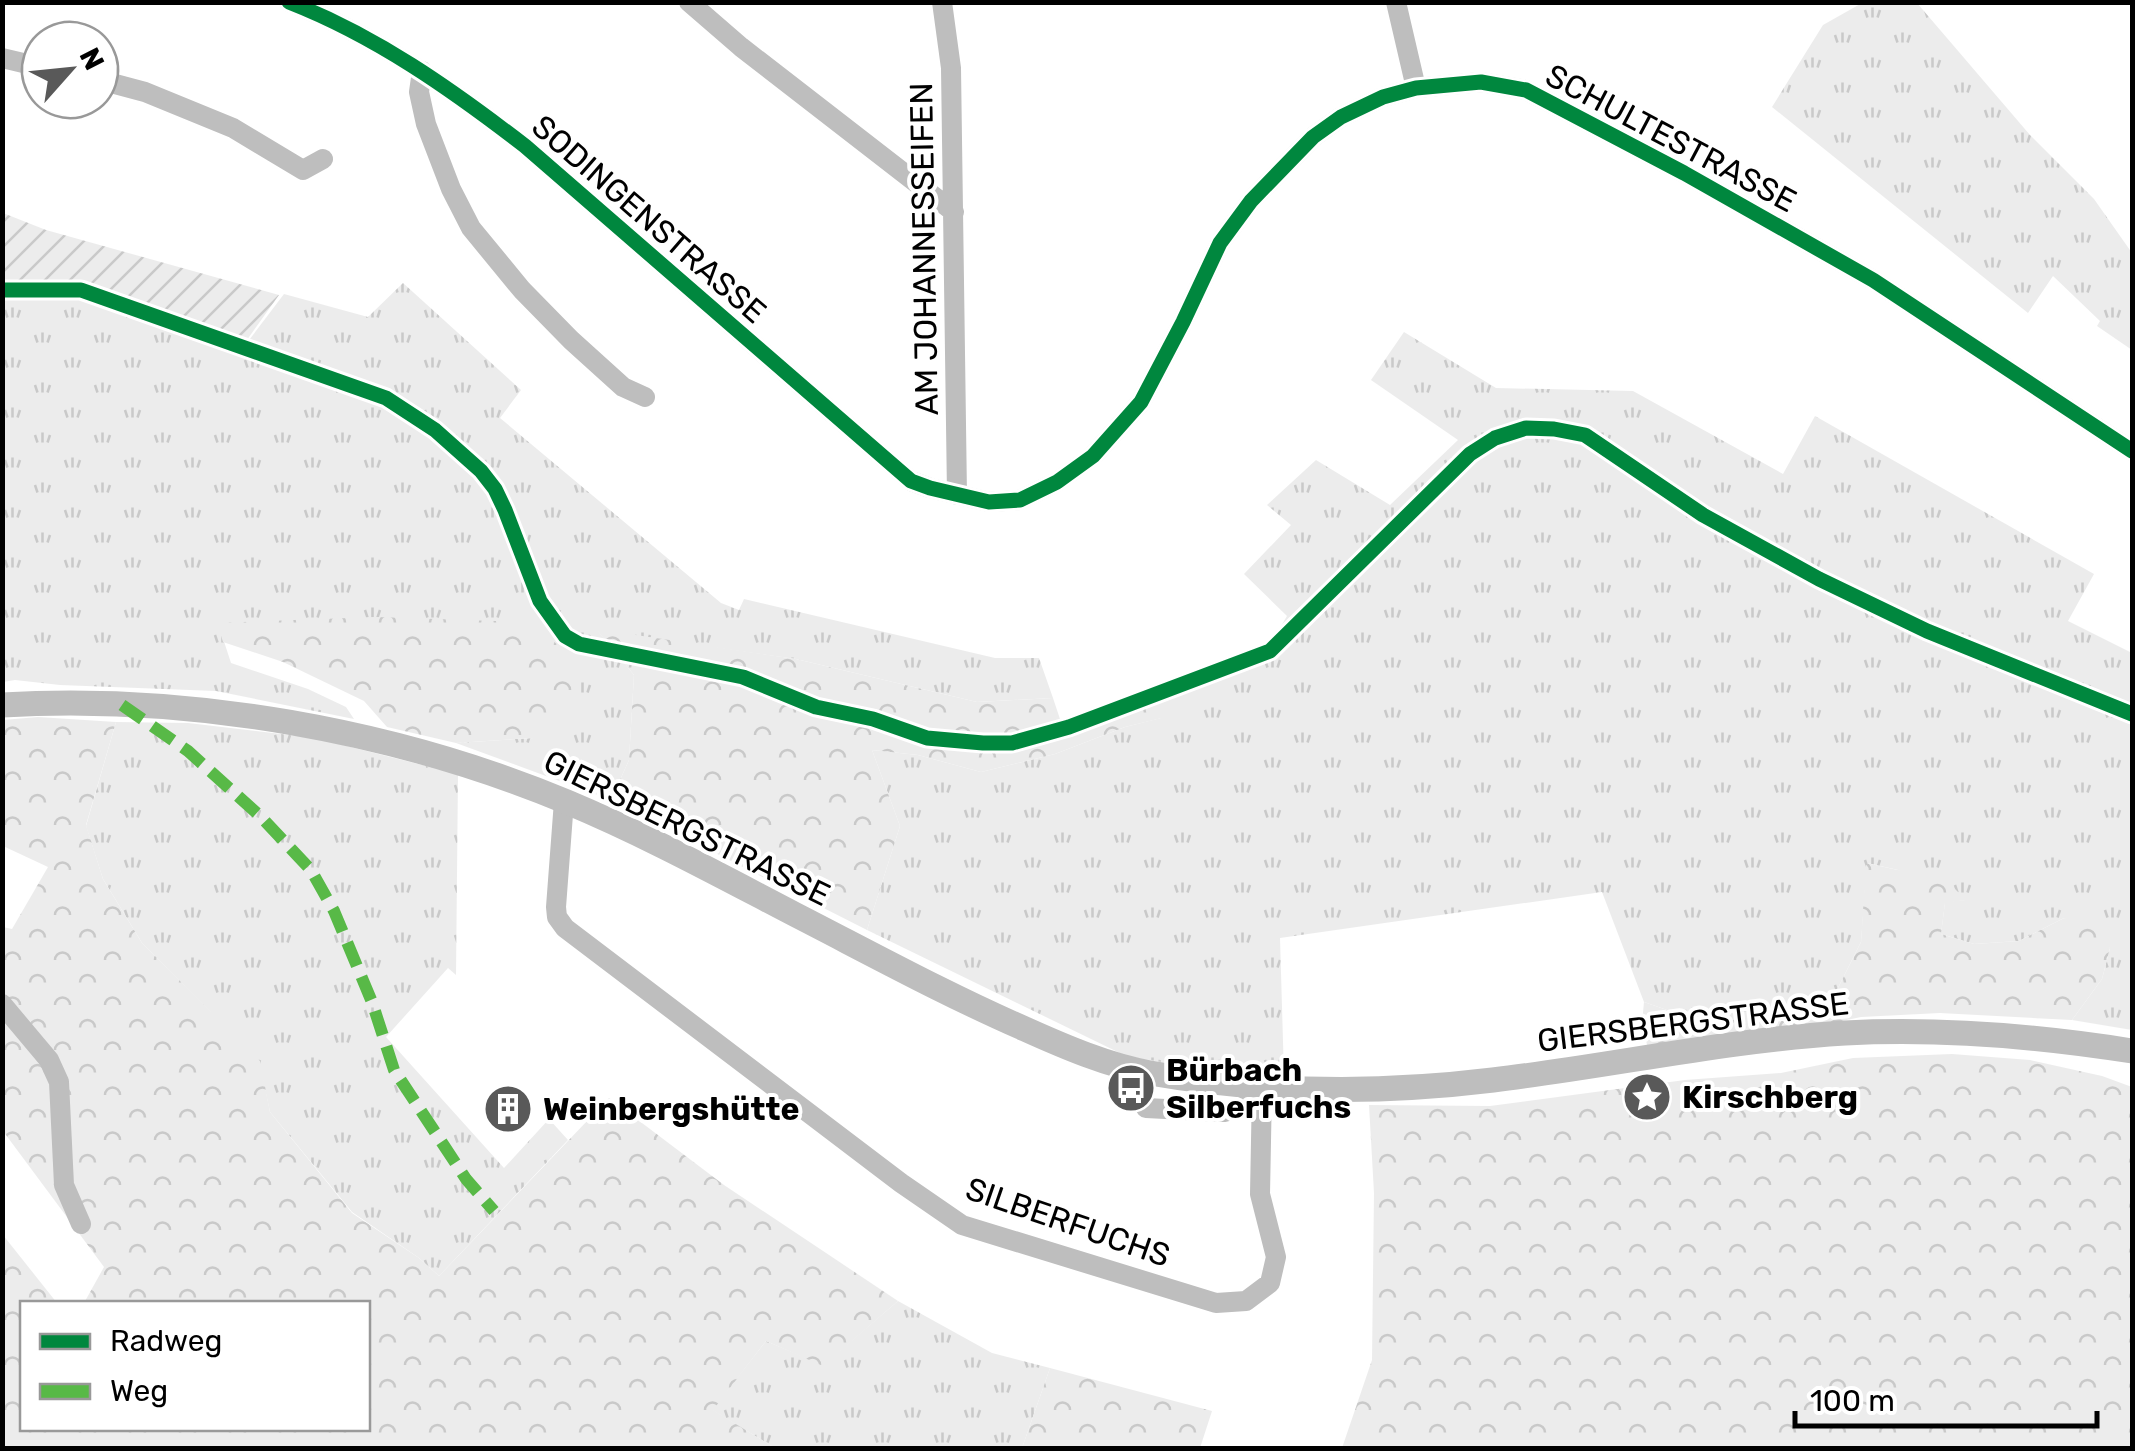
<svg xmlns="http://www.w3.org/2000/svg" width="2135" height="1451" viewBox="0 0 2135 1451" font-family="Rubik,sans-serif">
	<defs>
		<pattern id="grass-tufts" width="24" height="20" patternUnits="userSpaceOnUse" patternTransform="scale(2.5)"><rect width="24" height="20" fill="#ececec"/><path d="M3 7l-1-3M5 7V3M7 7l1-3M15 17l-1-3M17 17v-4M19 17l1-3" fill="none" stroke="#c9c9c9"/></pattern>
		<pattern id="forest-crowns" width="20" height="18" patternUnits="userSpaceOnUse" patternTransform="scale(2.5)"><rect width="20" height="18" fill="#ececec"/><path d="M2 6a3 3 0 1 1 6 0M12 15a3 3 0 1 1 6 0" fill="none" stroke="#c9c9c9"/></pattern>
		<pattern id="garden-furrows" width="10" height="10" patternUnits="userSpaceOnUse" patternTransform="scale(2.5)"><rect width="10" height="10" fill="#ececec"/><path d="M-1 1l2-2M0 10L10 0M9 11l2-2" fill="none" stroke="#c9c9c9"/></pattern>
	</defs>
	<rect width="100%" height="100%" fill="#fff"/>
	<path fill="url(#grass-tufts)" d="M1862,3H1917L2030,135L2094,199L2132,253V350L2097,326L2100,321L2053,276L2028,313L1772,107L1823,25Z
		M403,283L521,390L500,418L721,603L739,610L744,599L995,658H1039L1053,698L977,702L796,659L598,631L634,675L629,760L611,800L456,743L533,738L522,622L218,623L231,663L308,689L346,707L354,719L216,691L60,685L15,680L3,682V300L75,296L240,352L284,294L368,317Z
		M1404,332L1496,388L1633,391L1783,474L1815,416L2094,574L2068,621L2132,653V1030L2072,1020L2102,979L2110,948L2064,918L2019,941L1974,944L1941,934L1945,902L1965,900L1898,870L1867,863L1861,942L1831,1002L1690,1018L1644,1002L1602,892L1280,938L1284,1076L1225,1073L1126,1056L867,930L900,826L872,750L918,755L981,772L1055,754L1125,727L1161,718L1177,676L1271,643L1287,616L1244,574L1291,525L1267,505L1316,460L1390,505L1458,440L1371,380Z
		M116,722L188,723L315,738L458,774L456,975L448,968L386,1037L504,1168L549,1119L568,1140L439,1276L419,1258L352,1212L270,1112L259,1061L142,943L103,879L86,826Z
		M898,1301L992,1353L1050,1368L1022,1448H775L712,1410L766,1341L823,1365Z"/>
	<path fill="url(#forest-crowns)" d="M376,617L523,622L571,653L582,703L533,738L456,743L387,727L364,701L283,662L223,642L217,623Z
		M596,629L796,659L977,702L1053,698L1061,722L1177,676L1162,718L1125,727L1055,754L981,772L918,755L872,750L900,826L867,930L611,800L629,760L634,675Z
		M38,717L116,722L86,825L103,879L142,943L260,1061L270,1112L352,1213L419,1258L439,1276L609,1098L724,1185L898,1301L823,1366L766,1341L713,1410L775,1448H3V1235L57,1303L22,1304V1428H368V1304L84,1303L104,1267L3,1131V927L12,929L48,867L3,846V720Z
		M1866,863L1898,870L1940,874L1966,900L1945,903L1941,934L1974,944L2019,941L2064,918L2096,926L2110,948L2102,979L2072,1020L1940,1013L1861,1017L1789,1032L1648,1049L1642,1023L1644,1002L1690,1018L1831,1002L1861,942Z
		M1952,1054L2030,1060L2102,1076L2132,1087V1448H1342L1372,1360L1374,1193L1369,1105L1490,1106L1685,1080L1781,1073L1853,1058Z
		M1050,1368L1212,1411L1200,1448H1022Z"/>
	<path fill="url(#garden-furrows)" d="M3,213L46,230L279,295L244,344L76,284L3,286Z"/>
	<g fill="none" stroke-linecap="round" stroke-linejoin="round">
		<path stroke="#bebebe" stroke-width="20" d="M289,2C376,36 451,89 525,146L911,481L930,488L989,502L1020,500L1057,482L1093,456L1141,402L1183,322L1220,243L1251,201L1313,137L1341,117L1383,97L1416,88L1481,82L1526,90L1684,173L1873,280L2132,451
			M689,2L741,47L954,212
			M942,2L951,68L957,495
			M1396,2L1416,88
			M2,58L40,67
			M422,71L419,92L426,124L451,189L471,228L522,290L571,340L623,387L645,397
			M100,80L145,92L233,128L303,170L323,159
			M564,801L556,907L557,917L565,928L901,1183L962,1225L1216,1303L1246,1301L1270,1283L1276,1257L1260,1194L1262,1088
			M2,1004L49,1060L59,1082L64,1185L81,1224
			M1146,1108L1224,1112L1243,1107L1262,1088"/>
		<path stroke="#bebebe" stroke-width="25" d="M2,705C190,694 394,730 567,802C646,835 721,876 796,915C872,954 947,995 1025,1029C1065,1047 1107,1065 1150,1073C1264,1093 1378,1094 1493,1080C1611,1066 1727,1040 1845,1033C1942,1028 2037,1036 2132,1051"/>
		<path stroke="#58b947" stroke-width="12" stroke-dasharray="25 12" stroke-linecap="butt" d="M122,705L188,751L260,816L311,870L334,911L372,1002L394,1070L466,1179L494,1211"/>
		<g stroke="#fff" stroke-width="21">
			<path id="cycleway" d="M289,2C376,36 451,89 525,146L911,481L930,488L989,502L1020,500L1057,482L1093,456L1141,402L1183,322L1220,243L1251,201L1313,137L1341,117L1383,97L1416,88L1481,82L1526,90L1684,173L1873,280L2132,451
				M2,290H81L386,398L435,430L481,471L495,489L505,510L540,601L565,636L579,644L743,677L816,707L873,719L927,738L983,743H1012L1069,727L1270,651L1470,454L1495,438L1526,428L1554,429L1585,435L1703,515L1819,579L1927,631L2132,714"/>
		</g>
		<use href="#cycleway" stroke="#00873e" stroke-width="15"/>
	</g>
	<defs>
		<g id="bus-disc" transform="scale(2.5)"><circle r="9.5" fill="#595959" stroke="#fff"/><path d="M-5-6H5V4H4V6H2V4H-2V6H-4V4H-5ZM-3.5-4V0h7V-4ZM-3.5 1.2v1.5H-2V1.2ZM2 1.2v1.5H3.5V1.2Z" fill="#fff"/></g>
		<g id="sight-disc" transform="scale(2.5)"><circle r="9.5" fill="#595959" stroke="#fff"/><path d="M0-6L1.8-2.2L6-1.7L2.9 1.2L3.7 5.4L0 3.3L-3.7 5.4L-2.9 1.2L-6-1.7L-1.8-2.2Z" fill="#fff"/></g>
		<g id="building-disc" transform="scale(2.5)"><circle r="9.5" fill="#595959" stroke="#fff"/><path d="M-4-6H4V6H1V3H-1V6H-4ZM-2.5-4.3h1.7v1.8h-1.7ZM.8-4.3h1.7v1.8H.8ZM-2.5-1h1.7V.8h-1.7ZM.8-1h1.7V.8H.8Z" fill="#fff"/></g>
	</defs>
	<g fill-rule="evenodd">
		<use href="#bus-disc" x="1131" y="1088"/>
		<use href="#sight-disc" x="1647" y="1097"/>
		<use href="#building-disc" x="508" y="1109"/>
	</g>
	<g text-anchor="middle" stroke-width="8" stroke-linejoin="round" paint-order="stroke">
		<g font-size="32" fill="#000" stroke="#fff">
			<text transform="translate(1671 138) rotate(28)" y="11">SCHULTESTRASSE</text>
			<text transform="translate(649 219) rotate(41)" y="11">SODINGENSTRASSE</text>
			<text transform="translate(924 249) rotate(-91)" y="11">AM JOHANNESSEIFEN</text>
			<text transform="translate(687 828) rotate(26)" y="11">GIERSBERGSTRASSE</text>
			<text transform="translate(1693 1022) rotate(-7)" y="11">GIERSBERGSTRASSE</text>
			<text transform="translate(1068 1222) rotate(19)" y="11">SILBERFUCHS</text>
		</g>
		<g font-size="32" font-weight="bold" fill="#000" stroke="#fff" text-anchor="start">
			<text x="1166" y="1081">Bürbach<tspan x="1166" dy="37">Silberfuchs</tspan></text>
			<text x="1682" y="1108">Kirschberg</text>
			<text x="543" y="1120">Weinbergshütte</text>
		</g>
	</g>
	<rect width="2135" height="1451" fill="none" stroke="#000000" stroke-width="10"/>
	<rect x="20" y="1301" width="350" height="130" fill="#ffffff" stroke="#999999" stroke-width="2.5"/>
	<rect x="40" y="1334" width="50" height="15" fill="#00873e" stroke="#999999" stroke-width="2.5"/>
	<text x="110" y="1351" font-size="30" fill="#000000">Radweg</text>
	<rect x="40" y="1384" width="50" height="15" fill="#58b947" stroke="#999999" stroke-width="2.5"/>
	<text x="110" y="1401" font-size="30" fill="#000000">Weg</text>
	<g transform="translate(70 70) rotate(63)"><circle r="48" fill="#ffffff" stroke="#999999" stroke-width="2.5"/>
	<path d="M0-8L18 38L0 25L-18 38Z" fill="#595959"/>
	<text y="-15" font-size="28" font-weight="bold" text-anchor="middle" fill="#000000">N</text>
	</g>
	<path d="M1795 1411v15h302v-15" fill="none" stroke="#000000" stroke-width="5"/>
	<text x="1810" y="1411" font-size="30" fill="#000000" stroke="#ffffff" stroke-width="8" paint-order="stroke">100 m</text>
</svg>
